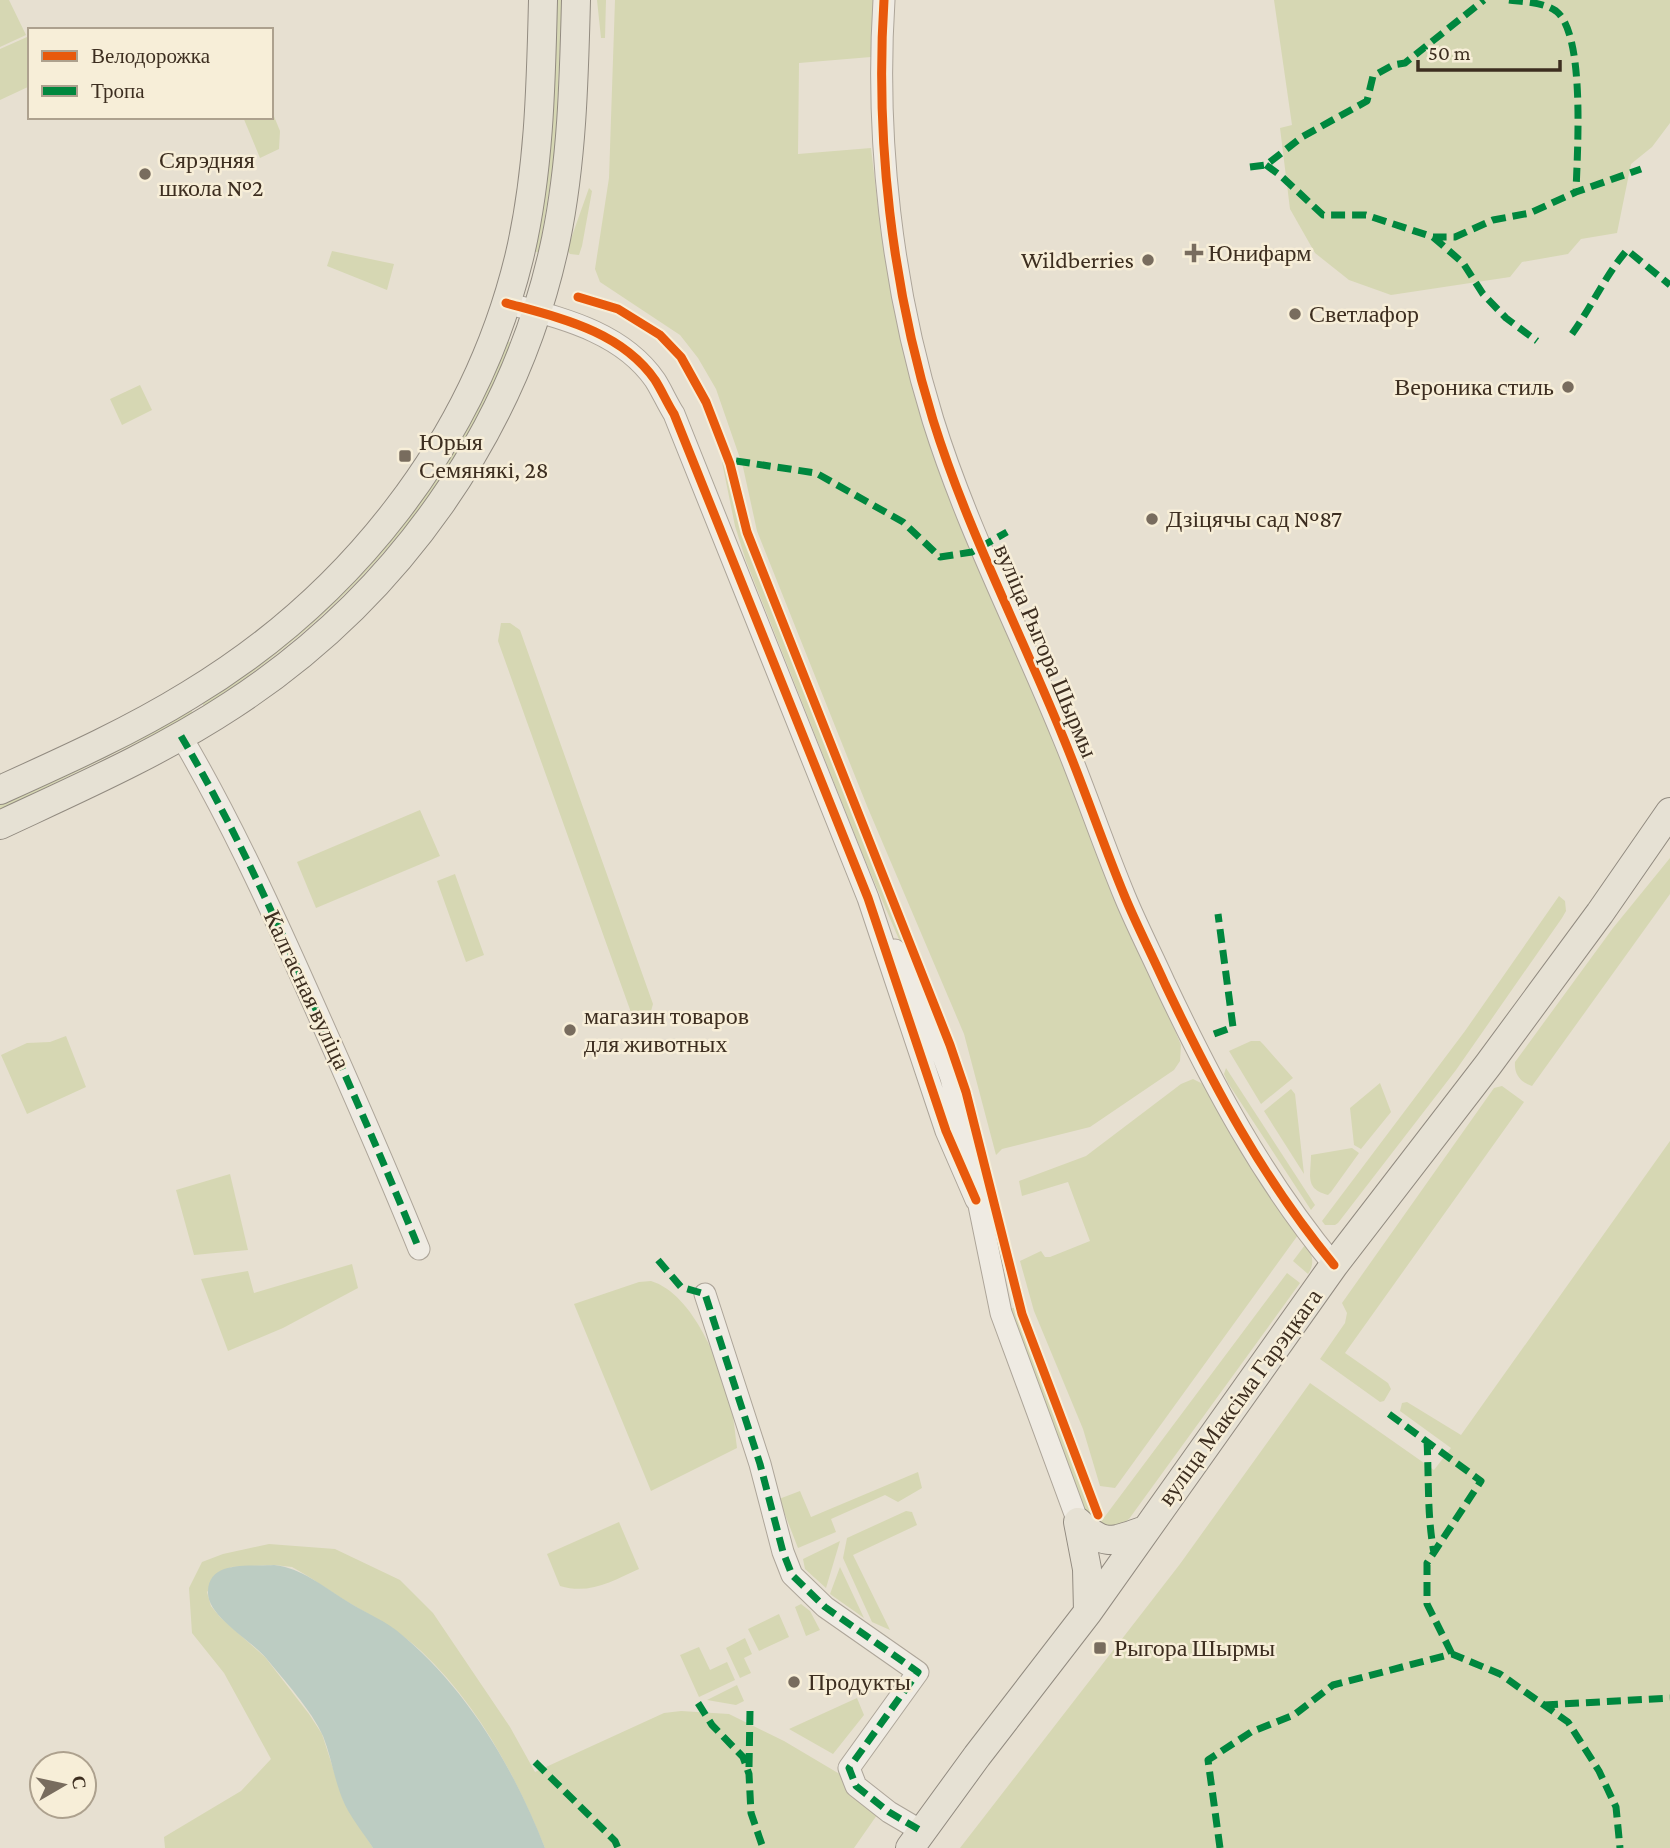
<svg xmlns="http://www.w3.org/2000/svg" width="1670" height="1848" viewBox="0 0 1670 1848" font-family="'Crimson Pro',serif">
	<rect width="100%" height="100%" fill="#e7e0d1"/>
	<path fill="#d6d7b3" d="M0,0H9L26,35L0,47Z
		M556,0H562L555,155L539,252H534L550,155Z
		M597,0H606L605,38H601Z
		M615,0H875L871,57L799,63L798,154L871,148L881,233L899,327L1062,763L1181,1045L1180,1061L1174,1070L1090,1127L1002,1149L996,1155L964,1034L867,806L757,531L743,467L716,389L698,358L680,335L600,282L595,269L609,178Z
		M1274,0H1670V123L1652,147L1631,164L1617,233L1581,239L1568,254L1522,262L1510,277L1391,295L1349,280L1315,253L1290,209L1280,128L1292,125Z
		M27,37L30,44V86L0,100V49Z
		M271,109L280,131L279,149L260,158L243,117H271Z
		M589,188L592,191L582,246L579,255L570,254L567,250Z
		M332,251L394,264L387,290L327,266Z
		M507,341L512,343C502,365 494,390 482,411C413,536 323,629 204,706L202,703C343,610 446,500 507,341Z
		M140,385L152,410L122,425L110,399Z
		M722,462H726L751,556L925,992L921,991L862,853L746,561L735,526Z
		M501,623H510L520,630L653,1004L649,1018L643,1022L633,1018L498,641Z
		M191,710L193,713L166,728L0,810V805L74,771Z
		M420,810L440,856L316,908L297,862Z
		M1670,858V894L1532,1086C1520,1082 1514,1074 1515,1062L1613,928Z
		M455,874L484,955L466,962L437,881Z
		M1559,896L1565,901L1566,911L1562,918L1456,1070L1338,1223L1335,1225H1325L1322,1221L1465,1031Z
		M66,1036L86,1087L27,1114L1,1055L27,1043L50,1042Z
		M1251,1041H1260L1263,1044L1293,1078L1261,1104L1229,1051Z
		M1226,1068L1315,1205L1311,1210L1228,1083L1224,1074Z
		M1193,1079L1203,1084L1249,1165L1298,1235L1115,1488L1100,1486L1083,1429L1034,1311L1020,1261L1041,1251L1045,1257H1050L1090,1241L1068,1182L1022,1196L1019,1181L1086,1156L1181,1084Z
		M1380,1083L1391,1112L1361,1149L1354,1145L1350,1108Z
		M1502,1086L1524,1102L1345,1353L1388,1383L1391,1389L1384,1401L1380,1402L1320,1359L1345,1323L1347,1313L1342,1303L1494,1088Z
		M1291,1089L1295,1094L1304,1174L1264,1111Z
		M1670,1141V1848H960L1180,1564L1310,1383L1434,1470L1451,1448L1400,1411L1402,1403L1407,1402L1461,1435Z
		M1352,1148L1359,1153L1331,1192L1328,1195C1304,1189 1311,1175 1311,1155Z
		M230,1174L248,1250L194,1255L176,1190Z
		M1305,1245C1313,1253 1315,1264 1308,1274L1293,1261Z
		M352,1264L358,1288L283,1328L228,1351L201,1279L248,1271L254,1293Z
		M1287,1273L1300,1283L1129,1519L1119,1527H1097Z
		M651,1281C694,1294 721,1366 731,1405C734,1419 735,1434 737,1448L651,1491L574,1304L639,1282Z
		M1011,1308H1016L1091,1508L1089,1515L1086,1517Z
		M918,1472L922,1488L898,1502L885,1495L831,1519L836,1532L798,1548L779,1499L800,1491L811,1517Z
		M906,1511L912,1512L917,1525L853,1555L890,1630L872,1622L843,1558L847,1538Z
		M619,1522L639,1569C612,1581 590,1595 560,1586L547,1554Z
		M840,1541L826,1588L805,1569L803,1559Z
		M269,1544L335,1549L400,1580L433,1613L510,1727L535,1772L664,1713L681,1711L729,1714L784,1741L843,1776L877,1815L854,1848H545C516,1777 478,1704 421,1651C398,1630 373,1617 346,1601C328,1590 311,1577 292,1567L274,1565L231,1567L207,1592L211,1606L220,1617L265,1657L309,1714L322,1734L344,1802L373,1848H165L164,1837L241,1791L271,1759L224,1673L192,1633L189,1588L202,1562L223,1554Z
		M840,1567L864,1618L830,1594Z
		M801,1604L810,1611L820,1630L806,1636L795,1607Z
		M779,1614L789,1637L759,1651L748,1629Z
		M745,1638L752,1654L744,1658L751,1673L740,1678L726,1648Z
		M699,1647L710,1670L727,1662L735,1680L699,1697L680,1655Z
		M737,1685L744,1701L736,1705L707,1700Z
		M857,1698L864,1715L833,1754L789,1729Z"/>
	<path fill="#bcccc2" d="M274,1565C302,1568 322,1586 345,1600C362,1611 380,1618 396,1630C465,1685 513,1766 545,1848H373C363,1832 349,1816 342,1798C334,1778 331,1756 323,1736C312,1711 284,1680 266,1658C251,1640 206,1616 208,1591C209,1559 252,1567 274,1565Z"/>
	<g fill="none" stroke-linecap="round" stroke-linejoin="round">
		<g stroke="#ada599" stroke-width="23">
			<path id="minor" d="M884,0C875,139 892,287 933,420C967,529 1020,631 1063,737C1085,790 1103,844 1125,897C1137,926 1152,955 1165,984C1213,1085 1262,1178 1334,1265
				M506,303C560,318 621,331 655,380C662,391 667,403 674,414L868,898L946,1131L976,1200
				M181,736C228,816 267,900 305,985C344,1072 383,1160 419,1249
				M895,950L936,1037L951,1078L963,1127L1001,1313L1078,1522
				M705,1294L760,1464L783,1552L792,1575L825,1607L918,1672L849,1768L856,1786L889,1812L923,1832"/>
		</g>
		<g stroke="#928b80" stroke-width="30">
			<path id="major" d="M0,790C64,761 129,732 189,695C350,598 474,442 519,258C539,174 541,86 543,0
				M0,825C79,788 159,753 232,705C396,598 516,431 556,239C572,161 574,79 576,0
				M1078,1522L1087,1569L1088,1612
				M1078,1522C1105,1547 1112,1542 1145,1530
				M910,1848L977,1756L1088,1612L1334,1265L1488,1065L1600,913L1670,812"/>
		</g>
		<use href="#minor" stroke="#efebe3" stroke-width="21"/>
		<use href="#major" stroke="#e6e1d4" stroke-width="28"/>
		<path stroke="#00873e" stroke-width="7" stroke-dasharray="14 7" stroke-linecap="butt" d="M1509,0C1524,2 1543,2 1556,11C1586,34 1577,156 1576,192
			M1266,165L1281,176L1323,215H1366L1433,237H1455L1493,220L1530,213L1576,192L1641,169
			M1250,167L1266,165L1302,137L1367,101L1373,76L1393,65L1405,63L1484,0
			M1433,237L1463,263L1483,294L1506,318L1537,341
			M1572,334C1592,306 1605,276 1627,250L1670,285
			M736,461L816,473L903,522L940,557L972,552L1007,532
			M181,736C228,816 267,900 305,985C344,1072 383,1160 419,1249
			M1214,1034L1233,1027L1218,914
			M658,1260L681,1287L705,1294L760,1464L783,1552L792,1575L825,1607L918,1672L849,1768L856,1786L889,1812L923,1832
			M1389,1414L1481,1481L1427,1563V1604L1452,1654
			M1427,1441C1429,1479 1427,1516 1434,1553
			M698,1703L712,1725L743,1757L749,1774L751,1813L763,1848
			M1544,1705L1670,1698
			M535,1762L615,1841L618,1848
			M749,1767L750,1711
			M1220,1848L1208,1760L1251,1732L1294,1715L1333,1685L1452,1654L1500,1674L1568,1722L1599,1771L1616,1807L1620,1848"/>
		<g stroke="#f7eed8" stroke-width="13">
			<path id="cycleway" d="M884,0C875,139 892,287 933,420C967,529 1020,631 1063,737C1085,790 1103,844 1125,897C1137,926 1152,955 1165,984C1213,1085 1262,1178 1334,1265
				M578,297L618,309L660,335L681,357L706,402L730,464L747,532L950,1045L966,1092L1022,1314L1098,1515
				M506,303C560,318 621,331 655,380C662,391 667,403 674,414L868,898L946,1131L976,1200"/>
		</g>
		<use href="#cycleway" stroke="#e8590c" stroke-width="9"/>
	</g>
	<g fill="#786c5e" stroke="#f7eed8" stroke-width="2.5">
		<circle cx="145" cy="174" r="7"/>
		<path d="M1190.5 242.5h7v7h7v7h-7v7h-7v-7h-7v-7h7z"/>
		<circle cx="1148" cy="260" r="7"/>
		<circle cx="1295" cy="314" r="7"/>
		<circle cx="1568" cy="387" r="7"/>
		<rect x="398" y="449" width="14" height="14" rx="3.5"/>
		<circle cx="1152" cy="519" r="7"/>
		<circle cx="570" cy="1030" r="7"/>
		<rect x="1093" y="1641" width="14" height="14" rx="3.5"/>
		<circle cx="794" cy="1682" r="7"/>
	</g>
	<g text-anchor="middle" stroke-width="5" stroke-linejoin="round" paint-order="stroke">
		<g font-size="24" fill="#3d2e20" stroke="#f7eed8" text-anchor="start">
			<text x="159" y="168">Сярэдняя<tspan x="159" dy="28">школа №2</tspan></text>
			<text x="1208" y="261">Юнифарм</text>
			<text x="1134" y="268" text-anchor="end">Wildberries</text>
			<text x="1309" y="322">Светлафор</text>
			<text x="1554" y="395" text-anchor="end">Вероника стиль</text>
			<text x="419" y="450">Юрыя<tspan x="419" dy="28">Семянякі, 28</tspan></text>
			<text x="1166" y="527">Дзіцячы сад №87</text>
			<text x="584" y="1024">магазин товаров<tspan x="584" dy="28">для животных</tspan></text>
			<text x="1114" y="1656">Рыгора Шырмы</text>
			<text x="808" y="1690">Продукты</text>
		</g>
		<g font-size="24" fill="#3d2e20" stroke="#f7eed8">
			<text transform="translate(1046 651) rotate(67)" y="8">вуліца Рыгора Шырмы</text>
			<text transform="translate(307 990) rotate(65)" y="8">Калгасная вуліца</text>
			<text transform="translate(1240 1397) rotate(-54)" y="8">вуліца Максіма Гарэцкага</text>
		</g>
	</g>
	<rect x="28" y="28" width="245" height="91" fill="#f7eed8" stroke="#ada18e" stroke-width="2"/>
	<rect x="42" y="51" width="35" height="10" fill="#e8590c" stroke="#ada18e" stroke-width="2"/>
	<text x="91" y="63" font-size="21" fill="#3d2e20">Велодорожка</text>
	<rect x="42" y="86" width="35" height="10" fill="#00873e" stroke="#ada18e" stroke-width="2"/>
	<text x="91" y="98" font-size="21" fill="#3d2e20">Тропа</text>
	<g transform="translate(63 1785) rotate(81)"><circle r="33" fill="#f7eed8" stroke="#ada18e" stroke-width="2"/>
	<path d="M0-5L12 26L0 18L-12 26Z" fill="#786c5e"/>
	<text y="-10" font-size="19" font-weight="bold" text-anchor="middle" fill="#3d2e20">С</text>
	</g>
	<path d="M1418 60v10h142v-10" fill="none" stroke="#3d2e20" stroke-width="3.5"/>
	<text x="1428" y="60" font-size="21" fill="#3d2e20" stroke="#f7eed8" stroke-width="5" paint-order="stroke">50 m</text>
</svg>
